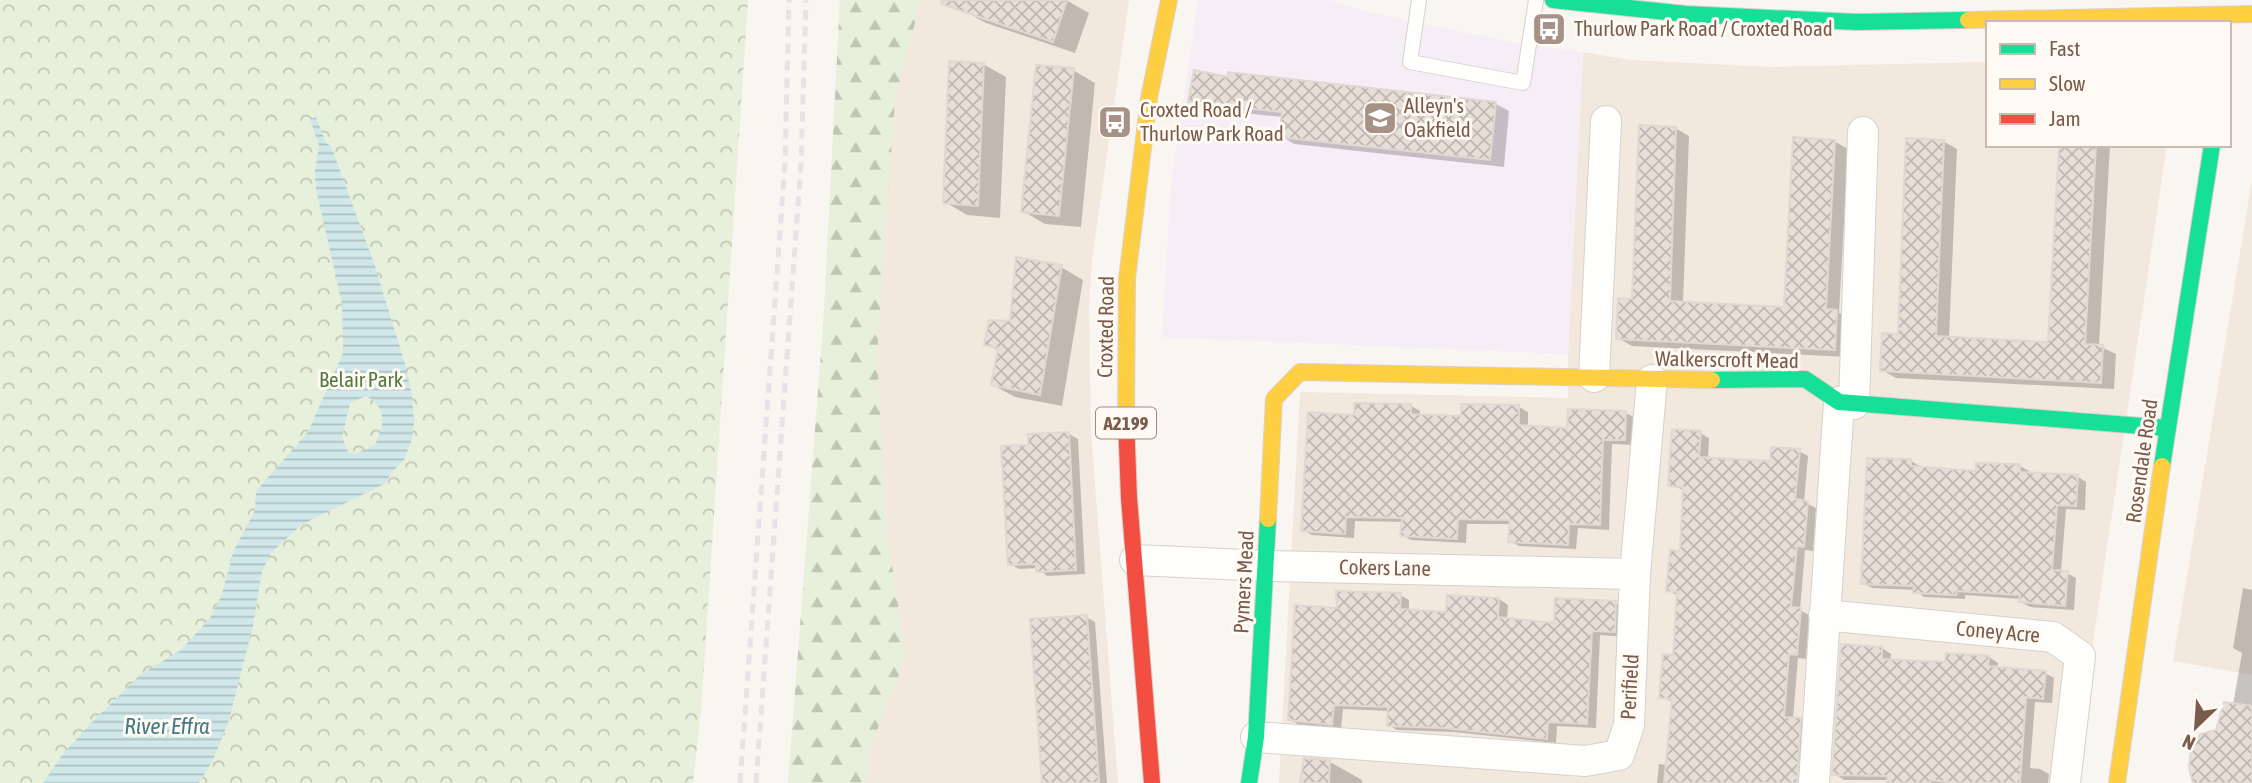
<svg xmlns="http://www.w3.org/2000/svg" width="2252" height="783" viewBox="0 0 2252 783" font-family="'Asap Condensed',sans-serif">
	<defs>
		<pattern id="forest-firs" width="22" height="20" patternUnits="userSpaceOnUse" patternTransform="scale(1.75)"><rect width="22" height="20" fill="#e7f0db"/><path d="M5 1l3.5 6h-7zM16 11l3.5 6h-7z" fill="#c0c6b4"/></pattern>
		<pattern id="park-crowns" width="20" height="18" patternUnits="userSpaceOnUse" patternTransform="scale(1.75)"><rect width="20" height="18" fill="#e7f0db"/><path d="M2 6a3 3 0 1 1 6 0M12 15a3 3 0 1 1 6 0" fill="none" stroke="#c0c6b4"/></pattern>
		<pattern id="water-rules" width="6" height="5" patternUnits="userSpaceOnUse" patternTransform="scale(1.75)"><rect width="6" height="5" fill="#d0e8ea"/><path d="M0 2.5h6" fill="none" stroke="#aebfc0"/></pattern>
		<pattern id="building-cross-hatch" width="8" height="8" patternUnits="userSpaceOnUse" patternTransform="scale(1.75)"><rect width="8" height="8" fill="#e6ded7"/><path d="M0 0l8 8M0 8l8-8" fill="none" stroke="#bfb7b1"/></pattern>
	</defs>
	<rect width="100%" height="100%" fill="#f9f5f0"/>
	<path fill="#f2e8de" d="M840,0H1129L1092,261L1089,308L1091,432L1118,783H800Z
		M1583,52L1630,60L1771,67L1988,62V145H2167L2072,783H1279L1300,392L1568,398V354Z
		M2252,180V675L2173,661Z"/>
	<path fill="#f6eef6" d="M1198,0H1329L1375,14L1511,42L1583,52L1568,354L1162,337L1171,185Z"/>
	<path fill="url(#forest-firs)" d="M840,0H921L895,99L877,356L887,533L906,657L870,748L867,783H788L824,312Z"/>
	<path fill="url(#park-crowns)" d="M0,0H748L701,711L693,783H0Z"/>
	<path fill="url(#water-rules)" fill-rule="evenodd" d="M316,117L326,143L331,146L374,263L405,364L412,396L414,422L412,439L404,460L391,473L386,483L301,525L271,553L262,571L253,626L229,720L213,760L199,783H43L62,755L89,725L140,675L181,650L210,618L221,597L234,550L255,510L256,491L308,432L343,353V339L342,304L316,189L315,171L319,146L310,119ZM366,396C388,408 384,425 375,445L355,454L348,452L342,437L350,403Z"/>
	<path fill="#0003" d="M967,0H1066L1089,13L1075,53L986,23L964,11Z
		M983,64L1006,77L1000,218L967,215L945,202Z
		M1073,70L1095,83L1081,227L1045,224L1023,211Z
		M1229,79L1496,104L1509,111L1504,167L1294,144L1281,136L1283,117L1203,109L1190,101Z
		M1675,128L1689,136L1683,304L1786,309L1834,141L1848,149L1839,313L1850,319L1848,357L1632,346L1618,338L1634,301Z
		M1943,141L1957,149L1949,338L2050,344L2061,145H2110L2099,346L2116,354L2114,389L1896,378L1882,370L1900,336Z
		M1061,267L1083,280L1062,406L1015,397L993,385L999,351L986,344L1011,323Z
		M1411,406L1420,411V416L1462,418L1519,407L1528,412V427L1569,430L1626,413L1635,418L1634,445L1612,444L1609,530L1578,528L1576,549L1519,546L1510,541L1511,524H1467L1466,543L1411,540L1402,535L1403,522L1355,521L1354,538L1312,535L1303,530L1356,416Z
		M1700,433L1709,438L1708,459L1771,463L1799,451L1808,456L1804,502L1816,508L1813,551L1805,550L1800,610L1809,615L1806,659L1798,658L1793,719L1800,720L1809,725L1807,764L1792,763L1790,783H1657L1659,764L1667,765L1673,702L1661,697L1674,657L1678,596L1668,590L1681,553L1684,490L1670,485Z
		M1069,434L1078,439L1085,574L1047,576L1038,568L1019,569L1010,564L1030,447Z
		M1911,461L1920,466V469L1978,473L2020,466L2029,471V474L2077,476L2086,482L2085,510L2066,509L2061,572L2067,573L2076,578L2074,610L2030,607L2021,602V599L1965,595V599L1924,597L1915,590L1872,588L1863,583Z
		M2243,588L2252,590V783H2196L2217,731L2233,705L2242,653L2233,648Z
		M1400,595L1409,600V612L1448,614L1499,599L1508,605L1507,620L1556,625L1616,603L1625,608L1624,637L1600,635L1596,728L1557,726L1556,743L1454,732L1397,730L1388,725L1389,711L1343,709L1341,729L1299,725L1290,719L1339,610Z
		M1086,617L1095,622L1107,783H1044Z
		M1882,648L1891,654L1890,661L1947,664L1989,657L1998,663L1997,668L2045,673L2054,678L2052,703L2035,702L2030,768L2040,769L2049,774L2048,783H1888V780H1844L1835,774Z
		M1330,762L1362,780V783H1302Z"/>
	<path fill="url(#building-cross-hatch)" stroke="#e2d8d2" stroke-width="2" d="M942,0H1067L1053,42L941,4Z
		M949,61L984,63L978,206L943,203Z
		M1036,65L1074,68L1059,216L1021,212Z
		M1194,70L1228,77V72L1496,102L1490,160L1279,137L1282,112L1188,102Z
		M1639,125L1676,127L1670,301L1784,307L1793,137L1835,140L1826,309L1837,310L1835,350L1616,339L1618,298L1632,299Z
		M1906,138L1944,140L1936,336L2048,342L2059,145H2096L2085,344L2103,345L2101,383L1880,371L1882,333L1898,334Z
		M1016,257L1062,265L1040,395L991,385L998,348L984,345L989,320L1010,321Z
		M1354,403L1411,404V414L1461,416V404L1519,405V425L1567,428L1568,409L1626,411L1625,440H1603L1600,525L1569,524L1568,545L1508,542L1510,520L1458,519L1457,539L1400,536L1402,518L1346,517L1345,534L1301,531L1308,412L1354,415Z
		M1672,429L1701,431L1699,457L1770,461L1771,447L1800,449L1795,499L1808,501L1804,547L1797,546L1791,607L1801,608L1797,655L1789,654L1784,717L1801,718L1797,783H1664L1672,699L1659,698L1663,654L1673,655L1677,592L1666,591L1670,550L1680,551L1683,487L1668,486Z
		M1069,432L1076,570L1036,572V564L1008,565L1001,446L1028,445V434Z
		M1867,458L1911,459V466L1976,471V463L2020,464V472L2078,475L2076,506L2057,505L2052,570L2068,571L2065,606L2019,602L2020,595L1957,591L1956,595L1913,593L1914,586L1861,584Z
		M1336,591L1401,593L1400,609L1446,612L1447,595L1499,598L1498,617L1554,623L1555,598L1616,601L1615,632L1592,631L1587,724L1548,722L1547,739L1444,728L1387,726L1388,707L1334,705L1332,725L1288,720L1295,605L1337,608Z
		M1087,615L1099,783H1042L1030,619Z
		M1841,644L1882,647V659L1945,662L1946,653L1989,656L1988,666L2046,671L2043,699L2026,697L2020,783H1956L1930,780V783H1887V776L1832,775Z
		M2224,702L2252,706V783H2193L2189,768L2191,749L2200,734L2216,730Z
		M1304,758L1330,760L1329,783H1300Z"/>
	<g fill="none" stroke-linecap="round" stroke-linejoin="round">
		<g stroke="#d7d1cb" stroke-width="16">
			<path id="lane" d="M1419,0L1410,62L1523,83L1536,0"/>
		</g>
		<g stroke="#d7d1cb" stroke-width="32">
			<path id="street" d="M1594,377L1606,121
				M1854,404L1863,132
				M1135,560L1267,566L1635,574
				M1824,615L2053,637L2080,656L2065,783
				M1256,737L1585,761L1619,755L1629,725L1635,574L1652,380
				M1814,783L1839,402"/>
		</g>
		<g stroke="#d9d2cb" stroke-width="18">
			<path id="fast" d="M1553,0L1686,14L1856,22L1968,20
				M1712,380L1805,379L1839,402L2167,428
				M2162,466L2212,145
				M1249,783L1256,737L1268,519"/>
		</g>
		<g stroke="#d9d2cb" stroke-width="18">
			<path id="slow" d="M1968,20L2252,14
				M1126,419L1127,279L1149,98L1169,0
				M1268,519L1274,399L1300,372L1712,380
				M2117,783L2162,466"/>
		</g>
		<g stroke="#d9d2cb" stroke-width="18">
			<path id="jam" d="M1126,419L1129,498L1152,783"/>
		</g>
		<use href="#lane" stroke="#fefefd" stroke-width="14"/>
		<use href="#street" stroke="#fefefd" stroke-width="30"/>
		<use href="#fast" stroke="#16e098" stroke-width="16"/>
		<use href="#slow" stroke="#ffcf43" stroke-width="16"/>
		<use href="#jam" stroke="#f24e42" stroke-width="16"/>
		<path stroke="#e6e3e7" stroke-width="5" stroke-dasharray="10 7" stroke-linecap="butt" d="M740,783L785,163L789,0
			M756,783L801,164L806,0"/>
	</g>
	<defs>
		<g id="bus-square" transform="scale(1.75)"><rect x="-9" y="-9" width="18" height="18" rx="4" fill="#a69286" stroke="#fffaf3"/><path d="M-5-6H5V4H4V6H2V4H-2V6H-4V4H-5ZM-3.5-4V0h7V-4ZM-3.5 1.2v1.5H-2V1.2ZM2 1.2v1.5H3.5V1.2Z" fill="#fff"/></g>
		<g id="school-square" transform="scale(1.75)"><rect x="-9" y="-9" width="18" height="18" rx="4" fill="#a69286" stroke="#fffaf3"/><path d="M0-5L7-2L0 1L-7-2ZM-4 1L0 2.5L4 1V4Q0 6-4 4Z" fill="#fff"/></g>
	</defs>
	<g fill-rule="evenodd">
		<use href="#bus-square" x="1549" y="29"/>
		<use href="#school-square" x="1380" y="118"/>
		<use href="#bus-square" x="1115" y="122"/>
	</g>
	<g text-anchor="middle" stroke-width="6" stroke-linejoin="round" paint-order="stroke">
		<rect fill="#fffaf3" stroke="#a28b7f" stroke-width="2" x="1096" y="407.5" width="60" height="31" rx="5"/>
		<g font-size="19" font-weight="bold" fill="#7a5c4d">
			<text x="1126" y="430">A2199</text>
		</g>
		<g font-size="21" fill="#7a5c4d" stroke="#fffaf3" text-anchor="start">
			<text x="1574" y="36">Thurlow Park Road / Croxted Road</text>
			<text x="1404" y="113">Alleyn's<tspan x="1404" dy="24">Oakfield</tspan></text>
			<text x="1140" y="117">Croxted Road /<tspan x="1140" dy="24">Thurlow Park Road</tspan></text>
		</g>
		<g font-size="21" fill="#7a5c4d" stroke="#fffaf3">
			<text transform="translate(1106 327) rotate(-89)" y="7">Croxted Road</text>
			<text transform="translate(1727 360) rotate(1)" y="7">Walkerscroft Mead</text>
			<text transform="translate(2142 461) rotate(-82)" y="7">Rosendale Road</text>
			<text transform="translate(1385 568) rotate(1)" y="7">Cokers Lane</text>
			<text transform="translate(1244 582) rotate(-87)" y="7">Pymers Mead</text>
			<text transform="translate(1998 632) rotate(5)" y="7">Coney Acre</text>
			<text transform="translate(1630 687) rotate(-87)" y="7">Perifield</text>
		</g>
		<g font-size="21" fill="#537a41" stroke="#fffaf3">
			<text x="361" y="387">Belair Park</text>
		</g>
		<g font-size="23" font-style="italic" fill="#437c86" stroke="#fffaf3">
			<text x="167" y="734">River Effra</text>
		</g>
	</g>
	<rect x="1986" y="21" width="245" height="126" fill="#fffaf3" stroke="#cabbb1" stroke-width="2"/>
	<rect x="2000" y="44" width="35" height="10" fill="#16e098" stroke="#cabbb1" stroke-width="2"/>
	<text x="2049" y="56" font-size="21" fill="#7a5c4d">Fast</text>
	<rect x="2000" y="79" width="35" height="10" fill="#ffcf43" stroke="#cabbb1" stroke-width="2"/>
	<text x="2049" y="91" font-size="21" fill="#7a5c4d">Slow</text>
	<rect x="2000" y="114" width="35" height="10" fill="#f24e42" stroke="#cabbb1" stroke-width="2"/>
	<text x="2049" y="126" font-size="21" fill="#7a5c4d">Jam</text>
	<g transform="translate(2196 727) rotate(205)" stroke="#fffaf3" stroke-width="5" paint-order="stroke">
	<path d="M0-5L12 26L0 18L-12 26Z" fill="#7a5c4d"/>
	<text y="-10" font-size="19" font-weight="bold" text-anchor="middle" fill="#7a5c4d">N</text>
	</g>
</svg>
